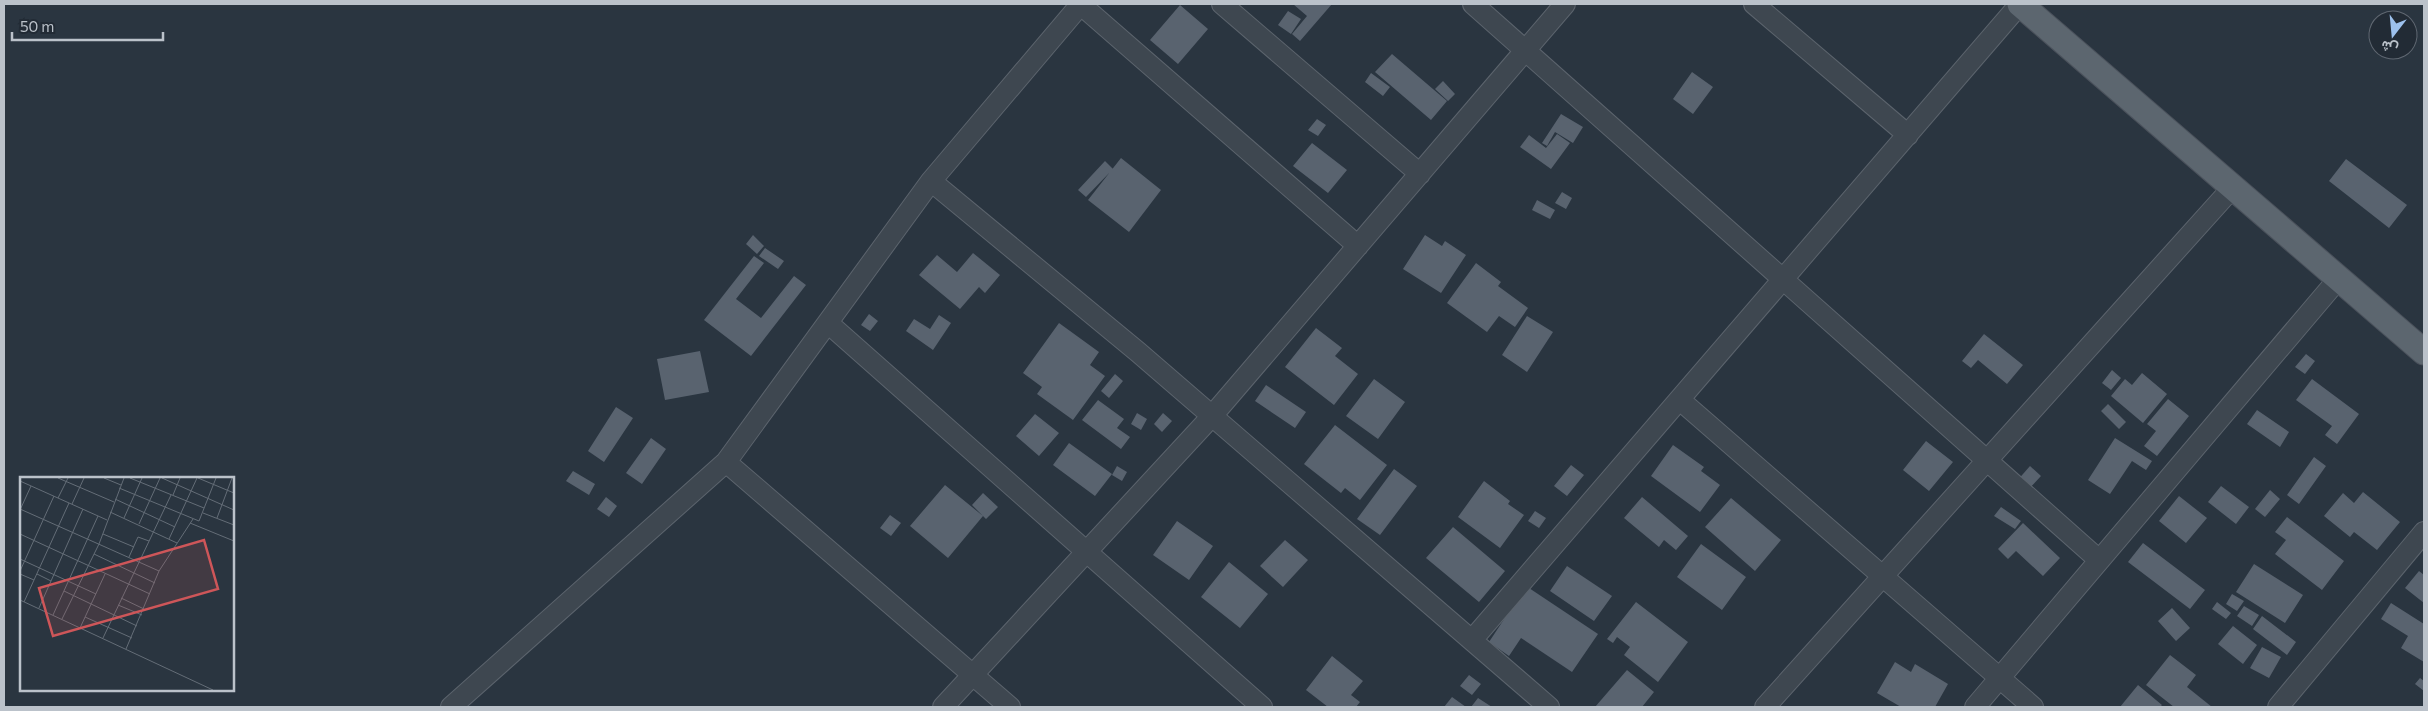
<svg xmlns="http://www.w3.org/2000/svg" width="2428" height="711" viewBox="0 0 2428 711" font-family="Commissioner,Vazirmatn,sans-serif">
	<rect width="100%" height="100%" fill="#2a3540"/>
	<path fill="#59636f" d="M1293,4H1332L1300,41L1292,34L1307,16Z
		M1180,5L1208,29L1178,64L1150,40Z
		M1288,11L1301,19L1291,34L1278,25Z
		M1392,54L1447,101L1431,120L1375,72Z
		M1692,72L1713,87L1693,114L1673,99Z
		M1371,73L1390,87L1383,96L1365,82Z
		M1443,81L1455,94L1448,101L1435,89Z
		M1561,114L1583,127L1573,143L1555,132L1547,146L1542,143Z
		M1317,119L1326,125L1318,136L1308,130Z
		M1557,134L1570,143L1551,169L1520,147L1529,135L1546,148Z
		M1312,143L1347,170L1328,193L1293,166Z
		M1121,158L1161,190L1129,232L1088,200Z
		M2346,159L2407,205L2389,228L2329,181Z
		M1105,161L1113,169L1086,197L1078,190Z
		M1562,192L1572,198L1566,209L1555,203Z
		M1537,200L1555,210L1550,219L1532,210Z
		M753,235L764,246L757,254L746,244Z
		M1425,235L1442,246L1445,241L1466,255L1441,293L1403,269Z
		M765,248L784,261L778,269L759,256Z
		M973,253L1000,275L985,293L979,287L960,309L919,275L937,255L957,272Z
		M754,256L764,263L736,299L761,318L794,276L806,285L751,356L704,320Z
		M1476,263L1501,282L1498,286L1528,308L1515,327L1499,316L1487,332L1447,303Z
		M869,314L878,321L870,331L861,325Z
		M939,315L951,323L933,350L906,331L914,319L930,329Z
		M1527,316L1553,332L1527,372L1502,355Z
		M1059,323L1099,352L1090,365L1105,376L1073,420L1037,394L1042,387L1023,373Z
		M1316,328L1342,348L1335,356L1358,374L1334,405L1285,367Z
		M1984,334L2023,365L2007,384L1978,360L1971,368L1962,361Z
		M700,351L709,392L665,400L657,359Z
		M2306,354L2315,361L2305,374L2295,367Z
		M2112,370L2121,378L2111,390L2102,383Z
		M2142,373L2167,394L2143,423L2111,396L2125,379L2132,385Z
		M1115,374L1123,381L1109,398L1101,391Z
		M1374,379L1405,402L1378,439L1346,416Z
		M2312,379L2359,414L2337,444L2325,435L2332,426L2296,400Z
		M1266,385L1306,412L1295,428L1255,401Z
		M2168,399L2189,416L2157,456L2144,446L2156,431L2147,424Z
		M1098,400L1124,419L1117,428L1130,437L1121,449L1082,420Z
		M2108,404L2126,422L2119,429L2101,411Z
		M616,407L633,418L604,462L588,451Z
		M2257,410L2289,432L2280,447L2247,424Z
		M1137,413L1147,419L1141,430L1131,424Z
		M1163,413L1172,421L1162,432L1154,424Z
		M1035,414L1059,433L1039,456L1016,436Z
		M1335,425L1387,465L1360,500L1345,488L1341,493L1304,464Z
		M651,438L666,449L642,484L626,473Z
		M2115,438L2152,461L2146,470L2132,461L2110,494L2088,480Z
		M1926,441L1953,462L1929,491L1903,470Z
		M1069,443L1112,474L1095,496L1053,465Z
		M1673,445L1704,467L1701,471L1720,485L1700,512L1651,476Z
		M2314,457L2326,466L2299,504L2287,495Z
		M1571,465L1584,475L1567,496L1554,486Z
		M1117,466L1127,472L1122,481L1112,475Z
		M2030,466L2041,476L2027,491L2016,482Z
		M1394,469L1417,486L1380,535L1357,519Z
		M573,471L595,484L589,495L566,481Z
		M1484,481L1510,501L1508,504L1524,515L1500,548L1458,517Z
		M945,485L983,516L948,558L910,526Z
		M2221,486L2249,507L2236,524L2208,502Z
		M2270,490L2280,499L2265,517L2255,509Z
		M2363,492L2400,522L2377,550L2354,532L2350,537L2324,516L2343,493L2354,503Z
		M983,493L998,507L986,519L972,505Z
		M2179,496L2207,518L2186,543L2159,521Z
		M606,497L617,506L609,517L597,509Z
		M1642,497L1688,536L1676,550L1664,540L1659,547L1624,518Z
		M1731,498L1781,540L1755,571L1705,527Z
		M2001,507L2021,521L2015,529L1994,516Z
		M1535,511L1546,518L1539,528L1528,521Z
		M890,515L901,523L891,536L880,528Z
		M2287,517L2344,561L2322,590L2275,554L2286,540L2275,532Z
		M1177,521L1213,546L1189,580L1153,555Z
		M2023,523L2060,558L2043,576L2016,551L2008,559L1998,549Z
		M1453,527L1505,571L1479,602L1426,558Z
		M1285,540L1308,560L1283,587L1260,566Z
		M2143,543L2205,590L2190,609L2128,562Z
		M1701,544L1746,577L1722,610L1677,577Z
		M1229,562L1268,594L1240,628L1201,597Z
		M2254,564L2303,595L2285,623L2236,592Z
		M1567,566L1612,596L1594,621L1550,591Z
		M2419,571L2424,575V603L2405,588Z
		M1526,586L1598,634L1572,672L1521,638L1509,656L1489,642Z
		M2232,594L2244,601L2237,611L2226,604Z
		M1636,602L1688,642L1658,682L1624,655L1630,647L1617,637L1613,643L1607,639Z
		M2217,602L2231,613L2226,619L2212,609Z
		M2391,603L2424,624V662L2401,648L2408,636L2381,619Z
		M2244,606L2259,615L2252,626L2237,616Z
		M2172,608L2190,628L2176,641L2158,621Z
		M2262,616L2296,642L2287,655L2253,629Z
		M2233,626L2257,645L2243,664L2218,644Z
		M2262,647L2281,657L2269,678L2250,668Z
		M2170,655L2196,675L2187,687L2212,707H2174L2146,685Z
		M1332,656L1363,681L1351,695L1360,702L1356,707H1328L1306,690Z
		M1895,662L1911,672L1915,664L1948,684L1935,707H1901L1877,693Z
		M1627,670L1654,692L1642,707H1595Z
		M1469,675L1481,684L1472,695L1460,686Z
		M2420,678L2424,681V691L2415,684Z
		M2138,685L2162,705L2160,707H2120Z
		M1452,697L1466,707H1444Z
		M1478,698L1492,707H1471Z"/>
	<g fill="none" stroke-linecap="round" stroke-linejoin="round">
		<g stroke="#5c646d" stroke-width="22">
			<path id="minor" d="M1080,4L1358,246
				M1222,4L1420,174
				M1473,4L2099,560
				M1754,4L1908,135
				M931,181L1138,352L1549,707
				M828,323L1262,707
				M1680,400L2033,707
				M726,462L1010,707
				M1472,640L2020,4
				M451,707L726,462L931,181L1081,4
				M943,707L1212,416L1565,4
				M1765,707L2233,187
				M1975,707L2339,278
				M2278,707L2424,532"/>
		</g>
		<g stroke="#4b525c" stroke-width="27">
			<path id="major" d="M2020,4L2424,352"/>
		</g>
		<use href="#minor" stroke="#3e4750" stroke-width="20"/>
		<use href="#major" stroke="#5c666f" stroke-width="25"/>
	</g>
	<g transform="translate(20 477)">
		<rect width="214" height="214" fill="#2a3540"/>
		<path fill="none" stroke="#646d77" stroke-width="1" d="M38,1L94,25M84,1L101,8M110,1L184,31M142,1L214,33M178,1L214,16M0,4L87,43M99,11L179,44L196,1M153,18L160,1M38,21L48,1M95,22L155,50M52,27L64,1M0,32L139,94M0,33L11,9M90,35L157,66M183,36L214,48M104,41L122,1M197,41L212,1M170,46L214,64M119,47L140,1M0,57L130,117M83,57L114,70M149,62L177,1M74,77L135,106M109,80L118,60L129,64M0,82L76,117M0,94L34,19M0,97L14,103M17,97L31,104M44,114L117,149M101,121L124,132M0,123L193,213M4,125L49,26M98,128L122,138M19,131L63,32M33,138L78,39M65,140L112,161M42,142L79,67L104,1M60,151L85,97M83,161L151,18M106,172L139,94L173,42"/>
		<path fill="#ce5659" fill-opacity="0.15" stroke="#ce5659" stroke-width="2.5" d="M184,63L198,112L33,159L19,111Z"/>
		<rect width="214" height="214" fill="none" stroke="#bbc2ca" stroke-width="2.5"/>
	</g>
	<rect width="2428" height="711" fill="none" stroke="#bbc2ca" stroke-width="10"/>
	<g transform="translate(2393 35) rotate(196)"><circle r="24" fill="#222b35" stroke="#5f6771"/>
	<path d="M0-4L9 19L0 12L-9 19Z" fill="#9dc1ed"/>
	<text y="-8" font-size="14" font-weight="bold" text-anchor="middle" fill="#bbc2ca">ش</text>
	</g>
	<path d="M12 32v8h151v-8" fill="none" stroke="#bbc2ca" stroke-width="2.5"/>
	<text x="20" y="32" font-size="15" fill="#bbc2ca" stroke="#222b35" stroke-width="4" paint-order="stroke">50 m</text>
</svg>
